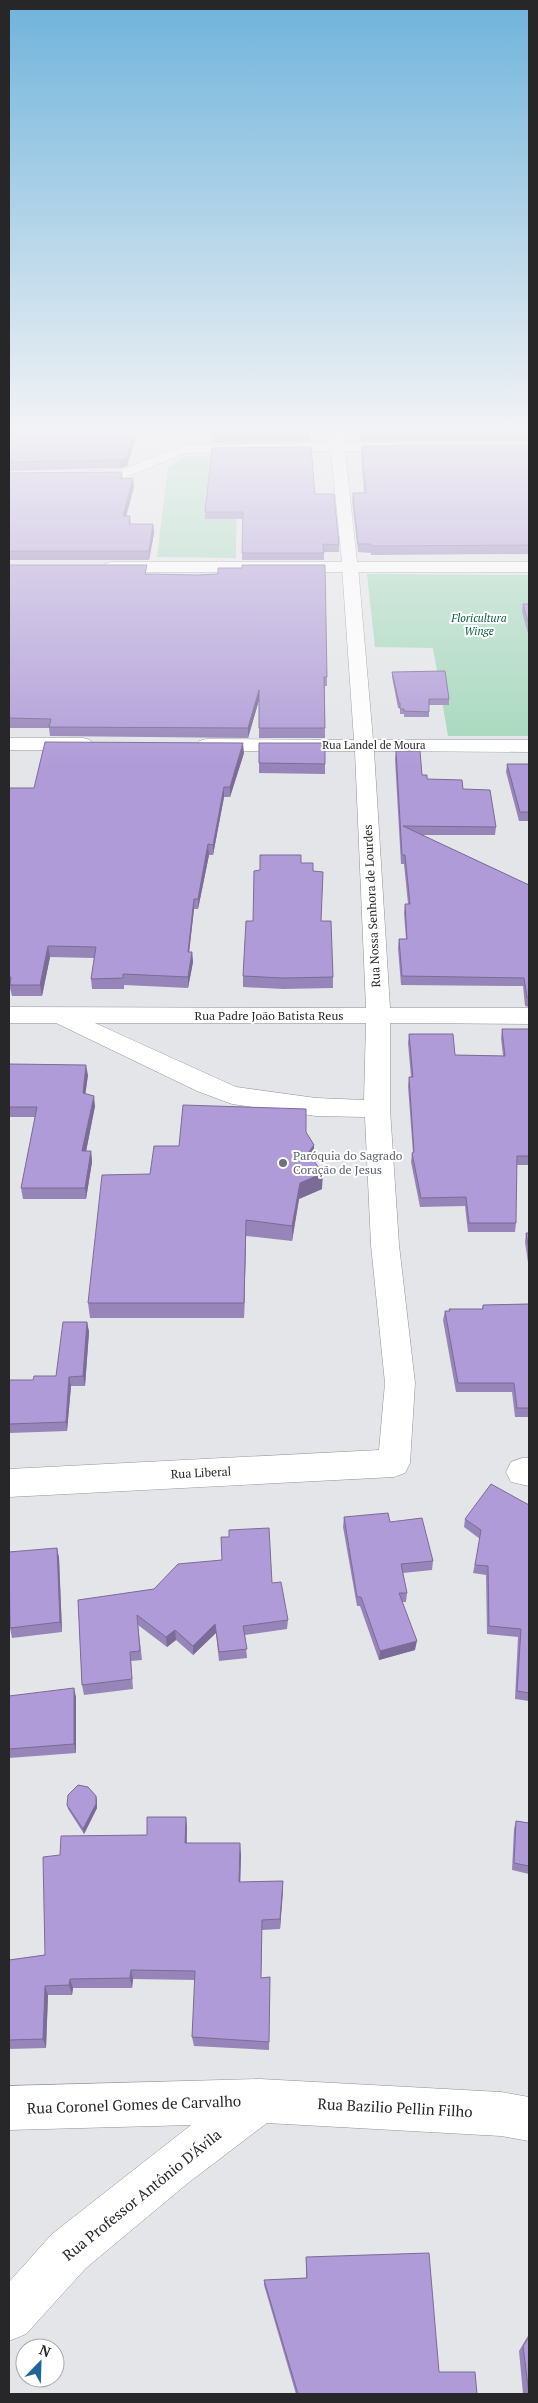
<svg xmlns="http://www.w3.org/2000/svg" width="538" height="2403" viewBox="0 0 538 2403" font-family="'PT Serif',serif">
	<rect width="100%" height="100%" fill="#e4e5e8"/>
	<path fill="#a3d7bb" d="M186,456L237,457L236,558L157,557L168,468Z
		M367,574L529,575V736H448L433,648L375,647Z"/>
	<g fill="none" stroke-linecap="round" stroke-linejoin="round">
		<g stroke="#909295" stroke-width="1">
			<path id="minor" d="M350,561L356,563L358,566L373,740H529V752L374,751L390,1008H529V1024L390,1023V1109L399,1245L415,1383L410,1463L405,1473L394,1477L9,1497V1469L379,1450L385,1383L371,1245L365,1117L316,1116L232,1104L197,1091L56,1023H9V1007L366,1008L355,751H206L199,749L196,745L199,741L206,739L354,740L342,566L344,563ZM95,1023H366L364,1100L316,1098L236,1087Z
				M9,738H83L90,740L93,744L90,748L83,750H9Z
				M522,1458H529V1486L511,1482L506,1472L511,1462Z
				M260,2079L501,2092L529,2097V2141L501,2136L267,2123L188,2183L86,2268L26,2334L9,2341V2282L52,2234L191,2125L9,2130V2086Z"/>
		</g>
		<g stroke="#909295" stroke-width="1">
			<path id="tertiary" d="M329,430H343L344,443H398L405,447L398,451H345L357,562H529V572H111L105,570L103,567L105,564L111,562H342L331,451L186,453L123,478L86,479L79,475L86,471L121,470L184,445L331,443Z"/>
		</g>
		<use href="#minor" fill="#fff" fill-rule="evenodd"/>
		<use href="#tertiary" fill="#fff" fill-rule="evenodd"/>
	</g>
	<path fill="#9685b9" d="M9,430H138L127,466L121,468L9,471Z
		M200,430H310V442L213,443V433H200Z
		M359,430H529V441H360Z
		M529,445V554L371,555V553L358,552L352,501L353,493H364L361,454L362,446Z
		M122,472L123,479L134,487L126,516H130L131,524H153L154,533L149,560H9V562V473Z
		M315,494L339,545V552H324V560H242L243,519H205V512Z
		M9,565L147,574L327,677V686H325V738H259V700L248,738L50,736L49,728H9Z
		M523,604H529V637L522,612Z
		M392,672L449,699V705H429V717H404V714H400V708H398L392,677Z
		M259,743L325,764V774L259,773Z
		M396,751L427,779L463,789L496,827L495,835H422L529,885V1007L525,1006L523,986L401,985L398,948L399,939H406L404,913L405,904H408L404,864H401L395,759Z
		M244,753L230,797H224L213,855H209L198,909H194L189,952H192L193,962L188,988L124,985V989H92L91,979L94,958L50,957L42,996H12L10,988H9V788H34Z
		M507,764H529V821H519L506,772Z
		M301,863L313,871L321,921L333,977V988L283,989L243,987V976L253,921L260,870Z
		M529,1021V1165H516V1223L515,1232H468L465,1206L420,1207L411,1162L412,1153H413L408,1086L409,1077H411L408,1043L409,1034L455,1055L503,1056L501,1038L502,1029H529Z
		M9,1064L88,1075L85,1094L95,1106L86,1151H91L92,1162L86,1199H23L21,1188L35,1117H9Z
		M306,1132L314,1145V1161L322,1189L299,1199L292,1241L246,1236L244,1318H90L88,1303L150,1174L179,1146Z
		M526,1233H529V1269L525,1242Z
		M529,1304V1417H515L512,1392H456L443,1320L445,1311H449V1309H482L483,1305Z
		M87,1322L89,1332L85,1386H71L67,1431L9,1433V1380H33L56,1376Z
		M529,1505V1701L515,1699L518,1637L487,1634L486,1575L473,1573L480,1539L464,1527L465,1519Z
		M344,1517L390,1522L433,1561L432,1570L403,1573L407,1593L406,1602H402L415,1650L379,1660L360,1606H357L343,1527Z
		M57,1548L59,1558L62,1632L12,1638L10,1628Z
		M78,1600L288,1620L287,1629L245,1635L247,1658L219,1661L216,1633L193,1655L176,1640L167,1647L138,1625L142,1660L131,1661L133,1689L84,1695L82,1685Z
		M9,1696L76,1697V1753L9,1758Z
		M96,1796L97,1801V1808L84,1834L68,1809L67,1805Z
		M186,1817L187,1828V1843L241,1854L240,1882L283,1881L280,1929L262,1930L261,1978L270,1977L269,2050L194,2046L192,2037L195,1980L133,1979L132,1988H73L72,1995H48L46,2048L9,2049V1960L45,1955L60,1855L147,1835Z
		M516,1821L529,1823V1874L512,1870L514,1829Z
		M306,2257L439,2372L477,2394H296L264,2285V2280L306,2278Z
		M529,2334V2394H523L519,2351Z"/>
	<path fill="#7a6c96" d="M135,430H138L127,466L121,468L120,460Z
		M133,478L134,487L124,524L123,516Z
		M153,524L154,533L149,560V551Z
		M259,690V700L248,738V728Z
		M243,743L244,753L230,797V787Z
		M224,787V797L213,855V845Z
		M208,844L209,855L198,909V899Z
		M194,899V909L188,962V952Z
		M48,946L50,957L42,996L40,985Z
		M192,952L193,962L188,988V977Z
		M86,1065L88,1075L84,1104L83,1093Z
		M94,1096L95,1106L84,1162L82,1151Z
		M314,1145V1161L308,1153Z
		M91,1151L92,1162L86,1199L85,1188Z
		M323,1173L322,1189L299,1199L292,1241V1226L300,1183Z
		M246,1220V1236L244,1318V1303Z
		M87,1322L89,1332L85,1386L83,1376Z
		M69,1377L71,1386L67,1431L66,1422Z
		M57,1548L59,1558L62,1632L60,1622Z
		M215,1624L216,1633L193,1655V1646Z
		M175,1630L176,1640L167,1647L166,1637Z
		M417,1641L415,1650L379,1660L380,1651Z
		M74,1688L76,1697V1753L74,1744Z
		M96,1796L97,1801V1808L84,1834L83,1829Z
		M186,1817L187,1828L186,1854L185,1843Z
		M240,1843L241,1854L240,1892L239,1882Z
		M283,1881V1892L280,1929V1919Z
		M131,1970L133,1979L132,1988L130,1978Z
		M70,1979L73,1988L72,1995L69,1985Z
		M45,1986L48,1995L46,2048L43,2039Z"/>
	<path fill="#af9bd7" stroke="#7a6c96" d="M9,430H135L127,457L120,460L9,462Z
		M213,430H310V434L213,435Z
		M360,430H529V433H361Z
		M529,445V545L371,546V544H358L353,493H366L362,446Z
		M311,447L315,494H334L339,545L323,544L324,553H242L243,512H205L212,448Z
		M122,472L120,479L133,478L123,516H130L129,524H153L149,551H9V473Z
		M9,565H147L145,574L197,575L218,574V568H242V565H325L327,677H324L325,728H259V690L248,728L49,727L51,719L9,718Z
		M523,604H529V625Z
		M445,671L449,699H429V712L404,711V709H400V703H399L392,672Z
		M45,742L243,743L230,787H224L213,845L208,844L198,899H194L188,952H192L188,977L123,974V978L91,979L96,947L48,946L40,985H10L11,977H9V788H34Z
		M259,743H325V764L259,763Z
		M396,751H420L422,775H427V779L462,780L463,789L490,790L496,827L403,826L529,885V998L527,997L524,978L402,976L399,939H407L405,904H410L405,855H402Z
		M507,764H529V812H520Z
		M260,855H301V863H313V871L323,872L321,921H331L333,977L283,978L243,976L246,921H253L254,871L260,870Z
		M502,1029H529V1156H517L516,1223H469L466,1197L421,1198L412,1153L414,1152L409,1077H413L409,1034H453L455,1055L505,1056Z
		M9,1064L86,1065L83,1093L94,1096L82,1151H91L85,1188H21L37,1107H9Z
		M183,1105L306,1109V1132L314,1145L308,1153L323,1173L300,1183L292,1226L246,1220L244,1303H88L102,1175L150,1174L154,1146H179Z
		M526,1233H529V1250Z
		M529,1304V1408H517L514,1383H458L445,1311H450L449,1309H483V1305Z
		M63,1322H87L83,1376L69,1377L66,1422L9,1424V1380H33L34,1376H56Z
		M491,1484L529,1505V1693L517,1691L521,1629L489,1626L488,1566L475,1565L481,1530L465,1519Z
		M388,1513L390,1522L422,1518L433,1561L401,1564L407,1593H399L417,1641L380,1651L361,1597H357L344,1517Z
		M269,1528L272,1583L281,1582L288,1620L243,1626L247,1649L219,1652L215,1624L193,1646L175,1630L166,1637L137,1615L140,1651L130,1652L132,1679L82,1685L78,1600L154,1589L178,1564L222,1560L221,1537H229V1530Z
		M57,1548L60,1622L10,1628L9,1552Z
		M74,1688V1744L9,1749V1696Z
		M78,1785L88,1787L96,1796V1804L83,1829L67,1805L68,1795Z
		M147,1817H186L185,1843H240L239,1882L283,1881L280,1919L262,1920L261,1978L270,1977L269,2042L192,2037L195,1971L131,1970L130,1978L70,1979L69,1985L45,1986L43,2039L9,2040V1960L45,1955L43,1857L60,1855L61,1836L147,1835Z
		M516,1821L529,1823V1866L514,1863Z
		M429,2253L439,2372H475L477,2394H298L264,2280L307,2278L306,2257Z
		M529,2337V2394L523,2346Z"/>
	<linearGradient id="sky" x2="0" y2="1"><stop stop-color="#6fb3db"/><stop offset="0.56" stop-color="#f3f3f5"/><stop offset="1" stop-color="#f3f3f5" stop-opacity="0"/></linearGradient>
	<rect width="538" height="767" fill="url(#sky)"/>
	<circle fill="#6b7280" stroke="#fff" stroke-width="2" cx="283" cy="1163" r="5"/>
	<g text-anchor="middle" stroke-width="4" stroke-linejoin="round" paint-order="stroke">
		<g font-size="11" font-style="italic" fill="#045f3d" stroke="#fff">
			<text x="479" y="622">Floricultura<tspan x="479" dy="13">Winge</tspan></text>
		</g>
		<g font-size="11" fill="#272729" stroke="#fff">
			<text x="374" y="749">Rua Landel de Moura</text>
		</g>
		<g font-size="12" fill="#272729" stroke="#fff">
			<text transform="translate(372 906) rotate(-93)" y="4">Rua Nossa Senhora de Lourdes</text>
			<text x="269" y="1020">Rua Padre João Batista Reus</text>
			<text transform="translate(201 1473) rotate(-3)" y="4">Rua Liberal</text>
		</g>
		<g font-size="12" fill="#5b616d" stroke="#fff" text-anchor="start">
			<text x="293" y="1160">Paróquia do Sagrado<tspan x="293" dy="14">Coração de Jesus</tspan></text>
		</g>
		<g font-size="15" fill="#272729" stroke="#fff">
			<text transform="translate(134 2105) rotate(-2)" y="5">Rua Coronel Gomes de Carvalho</text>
			<text transform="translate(395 2108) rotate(3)" y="5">Rua Bazilio Pellin Filho</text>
			<text transform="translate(142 2195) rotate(-39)" y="5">Rua Professor Antônio D'Ávila</text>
		</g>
	</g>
	<rect width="538" height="2403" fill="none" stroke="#272729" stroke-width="20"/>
	<g transform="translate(40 2363) rotate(23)"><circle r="24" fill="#ffffff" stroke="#a9a9a9"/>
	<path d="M0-4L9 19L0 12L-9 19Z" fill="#1f659a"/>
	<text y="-8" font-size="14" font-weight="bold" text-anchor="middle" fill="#272729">N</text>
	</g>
</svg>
